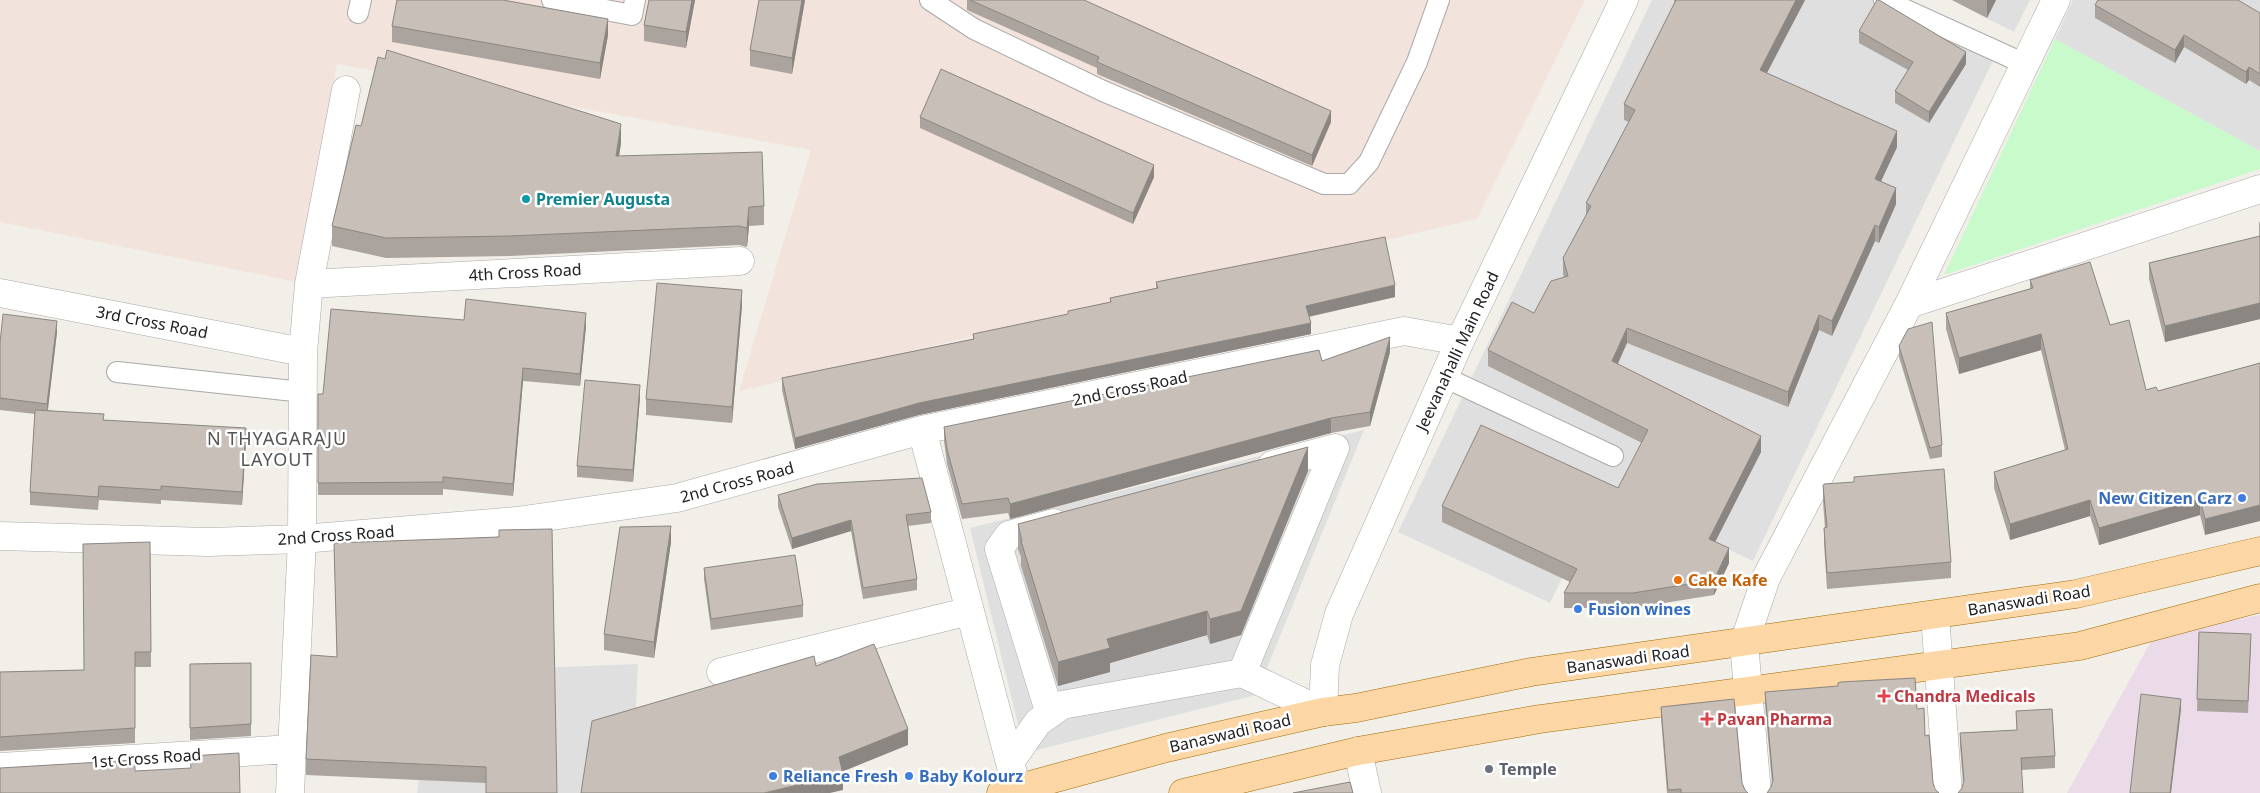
<svg xmlns="http://www.w3.org/2000/svg" width="2260" height="793" viewBox="0 0 2260 793" font-family="'Noto Sans',sans-serif">
	<rect width="100%" height="100%" fill="#f2efe9"/>
	<path fill="#e0dfdf" d="M1652,0H1886L1997,52L1753,561L1604,491L1550,603L1398,532Z
		M1951,0H2030L2014,32Z
		M2073,0H2260V151L2055,39Z
		M1364,430L1256,695L1025,753L970,528Z
		M638,664L632,793H417L433,672Z"/>
	<path fill="#ebdbe8" d="M2260,615V793H2067L2154,636Z"/>
	<path fill="#f3e3dd" d="M0,0H1585L1477,219L739,391L811,150L337,64L297,282L0,222Z"/>
	<path fill="#c8facc" d="M2055,39L2260,151V169L1944,275Z"/>
	<g fill="none" stroke-linecap="round" stroke-linejoin="round">
		<g stroke="#a9a9a9" stroke-width="22">
			<path id="service" d="M552,0L632,15L635,0
				M930,0L974,29L1103,91L1324,184H1349L1369,162L1417,62L1439,0
				M1884,0L2025,64
				M358,13L361,0
				M117,372L303,392
				M1444,377L1613,456"/>
		</g>
		<g stroke="#a9a9a9" stroke-width="29">
			<path id="minor" d="M309,284L740,261
				M0,293L303,352
				M1909,304L2260,189
				M922,430L1017,789
				M0,536L208,542L302,539L517,521L677,498L922,430L1404,331L1460,341
				M1935,615L1948,793
				M721,672L970,611
				M1242,673L1335,448L1272,465
				M1050,714L999,549L1009,535L1054,523
				M1358,751L1367,793
				M1010,762L1038,722L1062,705L1242,673L1323,712
				M0,767L292,749
				M290,793L302,539L303,352L309,284L346,90
				M1757,793L1744,643L1766,578L1909,304L2056,0"/>
		</g>
		<g stroke="#a9a9a9" stroke-width="29">
			<path id="tertiary" d="M1323,712L1325,665L1339,614L1460,341L1624,0"/>
		</g>
		<g stroke="#a06b00" stroke-width="29">
			<path id="primary" d="M1001,793L1166,748L1323,712L1356,708L1531,672L2076,594L2260,551
				M1183,793L1358,751L1540,719L2080,646L2260,598"/>
		</g>
		<use href="#service" stroke="#fff" stroke-width="20"/>
		<use href="#minor" stroke="#fff" stroke-width="28"/>
		<use href="#tertiary" stroke="#fff" stroke-width="28"/>
		<use href="#primary" stroke="#fcd6a4" stroke-width="28"/>
	</g>
	<path fill="#aba49e" d="M649,0H695L686,48L644,41V25Z
		M805,0L792,74L750,66V50Z
		M967,0H1084L1331,122L1312,166L1097,74V68L967,10Z
		M1674,0H1805L1767,73L1897,147L1881,181L1896,204L1879,243L1875,241L1832,336L1819,330L1788,407L1627,343L1617,364L1761,452L1715,542L1729,563L1714,595L1633,608H1564V593L1570,582L1442,522V506L1618,488L1642,443L1488,366V350L1534,313L1564,277L1563,274V258L1586,215V203L1629,122L1624,120V104L1674,4Z
		M1952,0H1996L1987,18Z
		M2095,5L2260,13V87L2249,80L2246,84L2184,47L2175,63L2095,18Z
		M392,26L608,35L600,79L392,42Z
		M1859,31L1966,64L1929,123L1895,103V91L1908,70L1859,43Z
		M920,117L1154,177L1133,224L920,128Z
		M361,126L621,143L619,156L764,206V225L749,226L747,247L739,245L510,256L386,258L332,246V226Z
		M2259,222H2260V319L2165,342L2149,279V263L2259,237Z
		M2030,280L2110,325L2146,390L2158,391L2260,363L2205,535L2200,515L2099,545L2090,516L2010,540L1994,488V472L2065,450L2041,350L1959,374L1946,329V313L2030,289Z
		M1156,282L1395,297L1309,317L1311,334L919,415L795,449L782,390V378L973,339V334L1068,314V311L1110,302V298L1156,288Z
		M742,306L732,423L646,415V399Z
		M464,320L586,326L580,386L523,381L513,496L443,489V495H318V394H323Z
		M57,332L48,410L104,420L246,441L242,505L161,500V504L99,500L98,510L30,505V492L35,414L0,410V343Z
		M1899,346L1942,445V457L1930,459L1899,357Z
		M1390,352L1370,426L1331,433L1010,519L1008,513L962,519L947,464L944,441V427L1322,361Z
		M640,397L633,482L577,477V466Z
		M1308,471L1241,635L1210,644L1207,635L1110,663V672L1058,686L1021,566V557L1018,549V524Z
		M1823,486L1951,562V578L1827,589L1824,544V528H1825L1823,502Z
		M778,495L931,512V523L908,526L917,579V590L863,599L851,531L792,549L778,507Z
		M552,529L486,783L306,775V759L337,657L334,543L499,537Z
		M150,542L151,667H135V743L0,751V672L84,670Z
		M671,542L654,658L604,650V634Z
		M704,568L803,605V617L711,630L704,579Z
		M2199,632L2251,645L2248,713L2197,711Z
		M251,663V736L190,740V664Z
		M1765,692L1917,709L1925,736L1933,783L1935,789L1771,787L1772,784L1765,704Z
		M1661,707L1742,783L1745,790L1748,793H1667L1661,718Z
		M2016,711L2055,756V768L2022,770L1962,788L1963,783L1960,745V733L2017,730Z"/>
	<path fill="#8b8681" d="M692,0H695L686,48V32Z
		M802,0H805L792,74V58Z
		M1796,0H1805L1760,86V70Z
		M1987,0H1996L1987,18Z
		M608,19V35L600,79V63Z
		M2184,35V47L2175,63V50Z
		M1966,52V64L1929,123V112Z
		M2249,67V80L2246,84V72Z
		M1331,111V122L1312,166V155Z
		M621,124V143L616,176V156Z
		M1897,131V147L1875,194V179Z
		M1154,165V177L1133,224V213Z
		M1896,188V204L1879,243V227Z
		M749,207V226L747,247V228Z
		M1875,225V241L1832,336V321Z
		M1395,285V297L1306,317V306Z
		M742,290V306L732,423V407Z
		M2260,303V319L2165,342V326Z
		M586,313V326L580,386V374Z
		M1819,315V330L1788,407V392Z
		M57,321V332L47,415V404Z
		M1311,323V334L919,415L795,449V438L919,403Z
		M1627,328V343L1612,377V361Z
		M2041,334V350L1959,374V358Z
		M1390,337V352L1370,426V412Z
		M523,368V381L513,496V484Z
		M640,385V397L633,482V470Z
		M1331,418V433L1010,519V504Z
		M246,428V441L242,505V492Z
		M1761,436V452L1709,554V539Z
		M1308,447V471L1241,635L1210,644V619Z
		M2200,499V515L2099,545V528Z
		M2090,500V516L2010,540V524Z
		M2260,505V521L2205,535V519Z
		M851,520V531L792,549V538Z
		M671,526V542L654,658V642Z
		M1729,548V563L1714,595V580Z
		M1207,611V635L1110,663V672L1058,686V662L1107,639Z
		M2181,699V710L2171,793H2170Z
		M908,729V745L839,773V757Z
		M843,774V790L830,793H764Z"/>
	<path fill="#c7bfb8" stroke="#8b8681" d="M397,0H503L608,19L600,63L392,26Z
		M649,0H692L686,32L644,25Z
		M759,0H802L792,58L750,50Z
		M970,0H1084L1331,111L1312,155L1097,62L1099,57Z
		M1676,0H1796L1760,70L1897,131L1875,179L1896,188L1879,227L1875,225L1832,321L1819,315L1788,392L1627,328L1612,361L1761,436L1709,539L1729,548L1714,580L1633,593H1564L1577,569L1442,506L1481,425L1618,488L1648,430L1488,350L1512,302L1534,313L1551,281L1568,276L1563,258L1591,206L1586,203L1635,110L1624,104Z
		M1877,0H1879L1966,52L1929,112L1895,91L1913,62L1859,31Z
		M2098,0H2238L2260,13V74L2249,67L2246,72L2184,35L2175,50L2095,5Z
		M387,50L621,124L616,156L762,152L764,206L749,207L747,228L739,226L510,236L386,238L332,226L356,125L361,126L378,57L385,59Z
		M941,69L1154,165L1133,213L920,117Z
		M2260,236V303L2165,326L2149,263Z
		M1385,237L1395,285L1306,306L1311,323L919,403L795,438L782,378L974,339L973,334L1068,314V311L1111,302L1110,298L1158,288L1156,282Z
		M2090,262L2110,325L2129,320L2146,390L2156,387L2158,391L2260,363V505L2205,519L2200,499L2099,528L2090,500L2010,524L1994,472L2068,449L2041,334L1959,358L1946,313L2033,288L2030,280Z
		M657,283L742,290L732,407L646,399Z
		M466,299L586,313L580,374L523,368L513,484L443,477V482L318,483V394H323L331,309L464,320Z
		M3,314L57,321L47,404L0,398V343Z
		M1932,322L1942,445L1930,448L1899,346L1908,329Z
		M1390,337L1370,412L1331,418L1010,504L1008,498L962,504L947,449L944,427L1319,350L1322,361Z
		M585,380L640,385L633,470L577,466Z
		M35,410L104,414L103,420L246,428L242,492L161,486V490L99,486L98,497L30,492Z
		M1308,447L1241,611L1210,619L1207,611L1107,639L1110,648L1058,662L1021,541H1022L1018,524Z
		M1944,469L1951,562L1827,573L1824,528L1827,527L1823,486L1824,484L1854,482V477Z
		M922,478L931,512L906,515L917,579L863,588L851,520L792,538L778,495L817,484Z
		M671,526L654,642L604,634L620,527Z
		M552,529L557,793H486V767L306,759L311,655L337,657L334,543L499,537V530Z
		M150,542L151,652H135V728L0,737V672L84,670L83,544Z
		M795,555L803,605L711,619L704,568Z
		M2199,632L2251,634L2248,701L2197,699Z
		M874,644L908,729L839,757L843,774L764,793H581L592,721L814,656L816,666Z
		M251,663V724L190,728V664Z
		M1915,678L1917,709L1924,708L1925,736L1929,735L1933,783L1935,789L1939,793H1767L1771,787L1773,780L1765,692L1838,686V683L1841,682Z
		M2141,694L2181,699L2170,793H2130Z
		M1734,699L1742,783L1745,790L1748,793H1681V789L1668,790L1661,707Z
		M2052,709L2055,756L2021,758L2023,793H1958L1962,788L1964,780L1960,733L2017,730L2016,711Z
		M239,753L240,793H0V768L135,760V771L191,768L190,756Z
		M1350,782L1353,793H1293Z"/>
	<circle fill="#0f9aa8" stroke="#fff" stroke-width="2" cx="526" cy="199" r="5"/>
	<g fill="#3f7fe0" stroke="#fff" stroke-width="2">
		<circle cx="2242" cy="498" r="5"/>
		<circle cx="1578" cy="609" r="5"/>
		<circle cx="773" cy="776" r="5"/>
		<circle cx="909" cy="776" r="5"/>
	</g>
	<circle fill="#e8710a" stroke="#fff" stroke-width="2" cx="1678" cy="580" r="5"/>
	<g fill="#e0444e" stroke="#fff" stroke-width="2">
		<path d="M1881.5 688.5h5v5h5v5h-5v5h-5v-5h-5v-5h5z"/>
		<path d="M1704.5 711.5h5v5h5v5h-5v5h-5v-5h-5v-5h5z"/>
	</g>
	<circle fill="#6b7280" stroke="#fff" stroke-width="2" cx="1489" cy="769" r="5"/>
	<g text-anchor="middle" stroke-width="5" stroke-linejoin="round" paint-order="stroke">
		<g font-size="16" font-weight="bold" fill="#0d838f" stroke="#fff" text-anchor="start">
			<text x="536" y="205">Premier Augusta</text>
		</g>
		<g font-size="16" fill="#222" stroke="#fff">
			<text transform="translate(525 272) rotate(-3)" y="6">4th Cross Road</text>
			<text transform="translate(152 322) rotate(11)" y="6">3rd Cross Road</text>
			<text transform="translate(1457 351) rotate(-65)" y="6">Jeevanahalli Main Road</text>
			<text transform="translate(1130 388) rotate(-12)" y="6">2nd Cross Road</text>
			<text transform="translate(737 482) rotate(-15)" y="6">2nd Cross Road</text>
			<text transform="translate(336 535) rotate(-4)" y="6">2nd Cross Road</text>
			<text transform="translate(2029 600) rotate(-9)" y="6">Banaswadi Road</text>
			<text transform="translate(1628 659) rotate(-8)" y="6">Banaswadi Road</text>
			<text transform="translate(1230 733) rotate(-13)" y="6">Banaswadi Road</text>
			<text transform="translate(146 758) rotate(-4)" y="6">1st Cross Road</text>
		</g>
		<g font-size="16" font-weight="bold" fill="#366cbe" stroke="#fff" text-anchor="start">
			<text x="2232" y="504" text-anchor="end">New Citizen Carz</text>
			<text x="1588" y="615">Fusion wines</text>
			<text x="783" y="782">Reliance Fresh</text>
			<text x="919" y="782">Baby Kolourz</text>
		</g>
		<g font-size="16" font-weight="bold" fill="#c56008" stroke="#fff" text-anchor="start">
			<text x="1688" y="586">Cake Kafe</text>
		</g>
		<g font-size="16" font-weight="bold" fill="#be3a42" stroke="#fff" text-anchor="start">
			<text x="1894" y="702">Chandra Medicals</text>
			<text x="1717" y="725">Pavan Pharma</text>
		</g>
		<g font-size="16" font-weight="bold" fill="#5b616d" stroke="#fff" text-anchor="start">
			<text x="1499" y="775">Temple</text>
		</g>
		<g font-size="18" letter-spacing="1" fill="#555" stroke="#fff">
			<text x="277" y="445">N THYAGARAJU<tspan x="277" dy="21">LAYOUT</tspan></text>
		</g>
	</g>
</svg>
